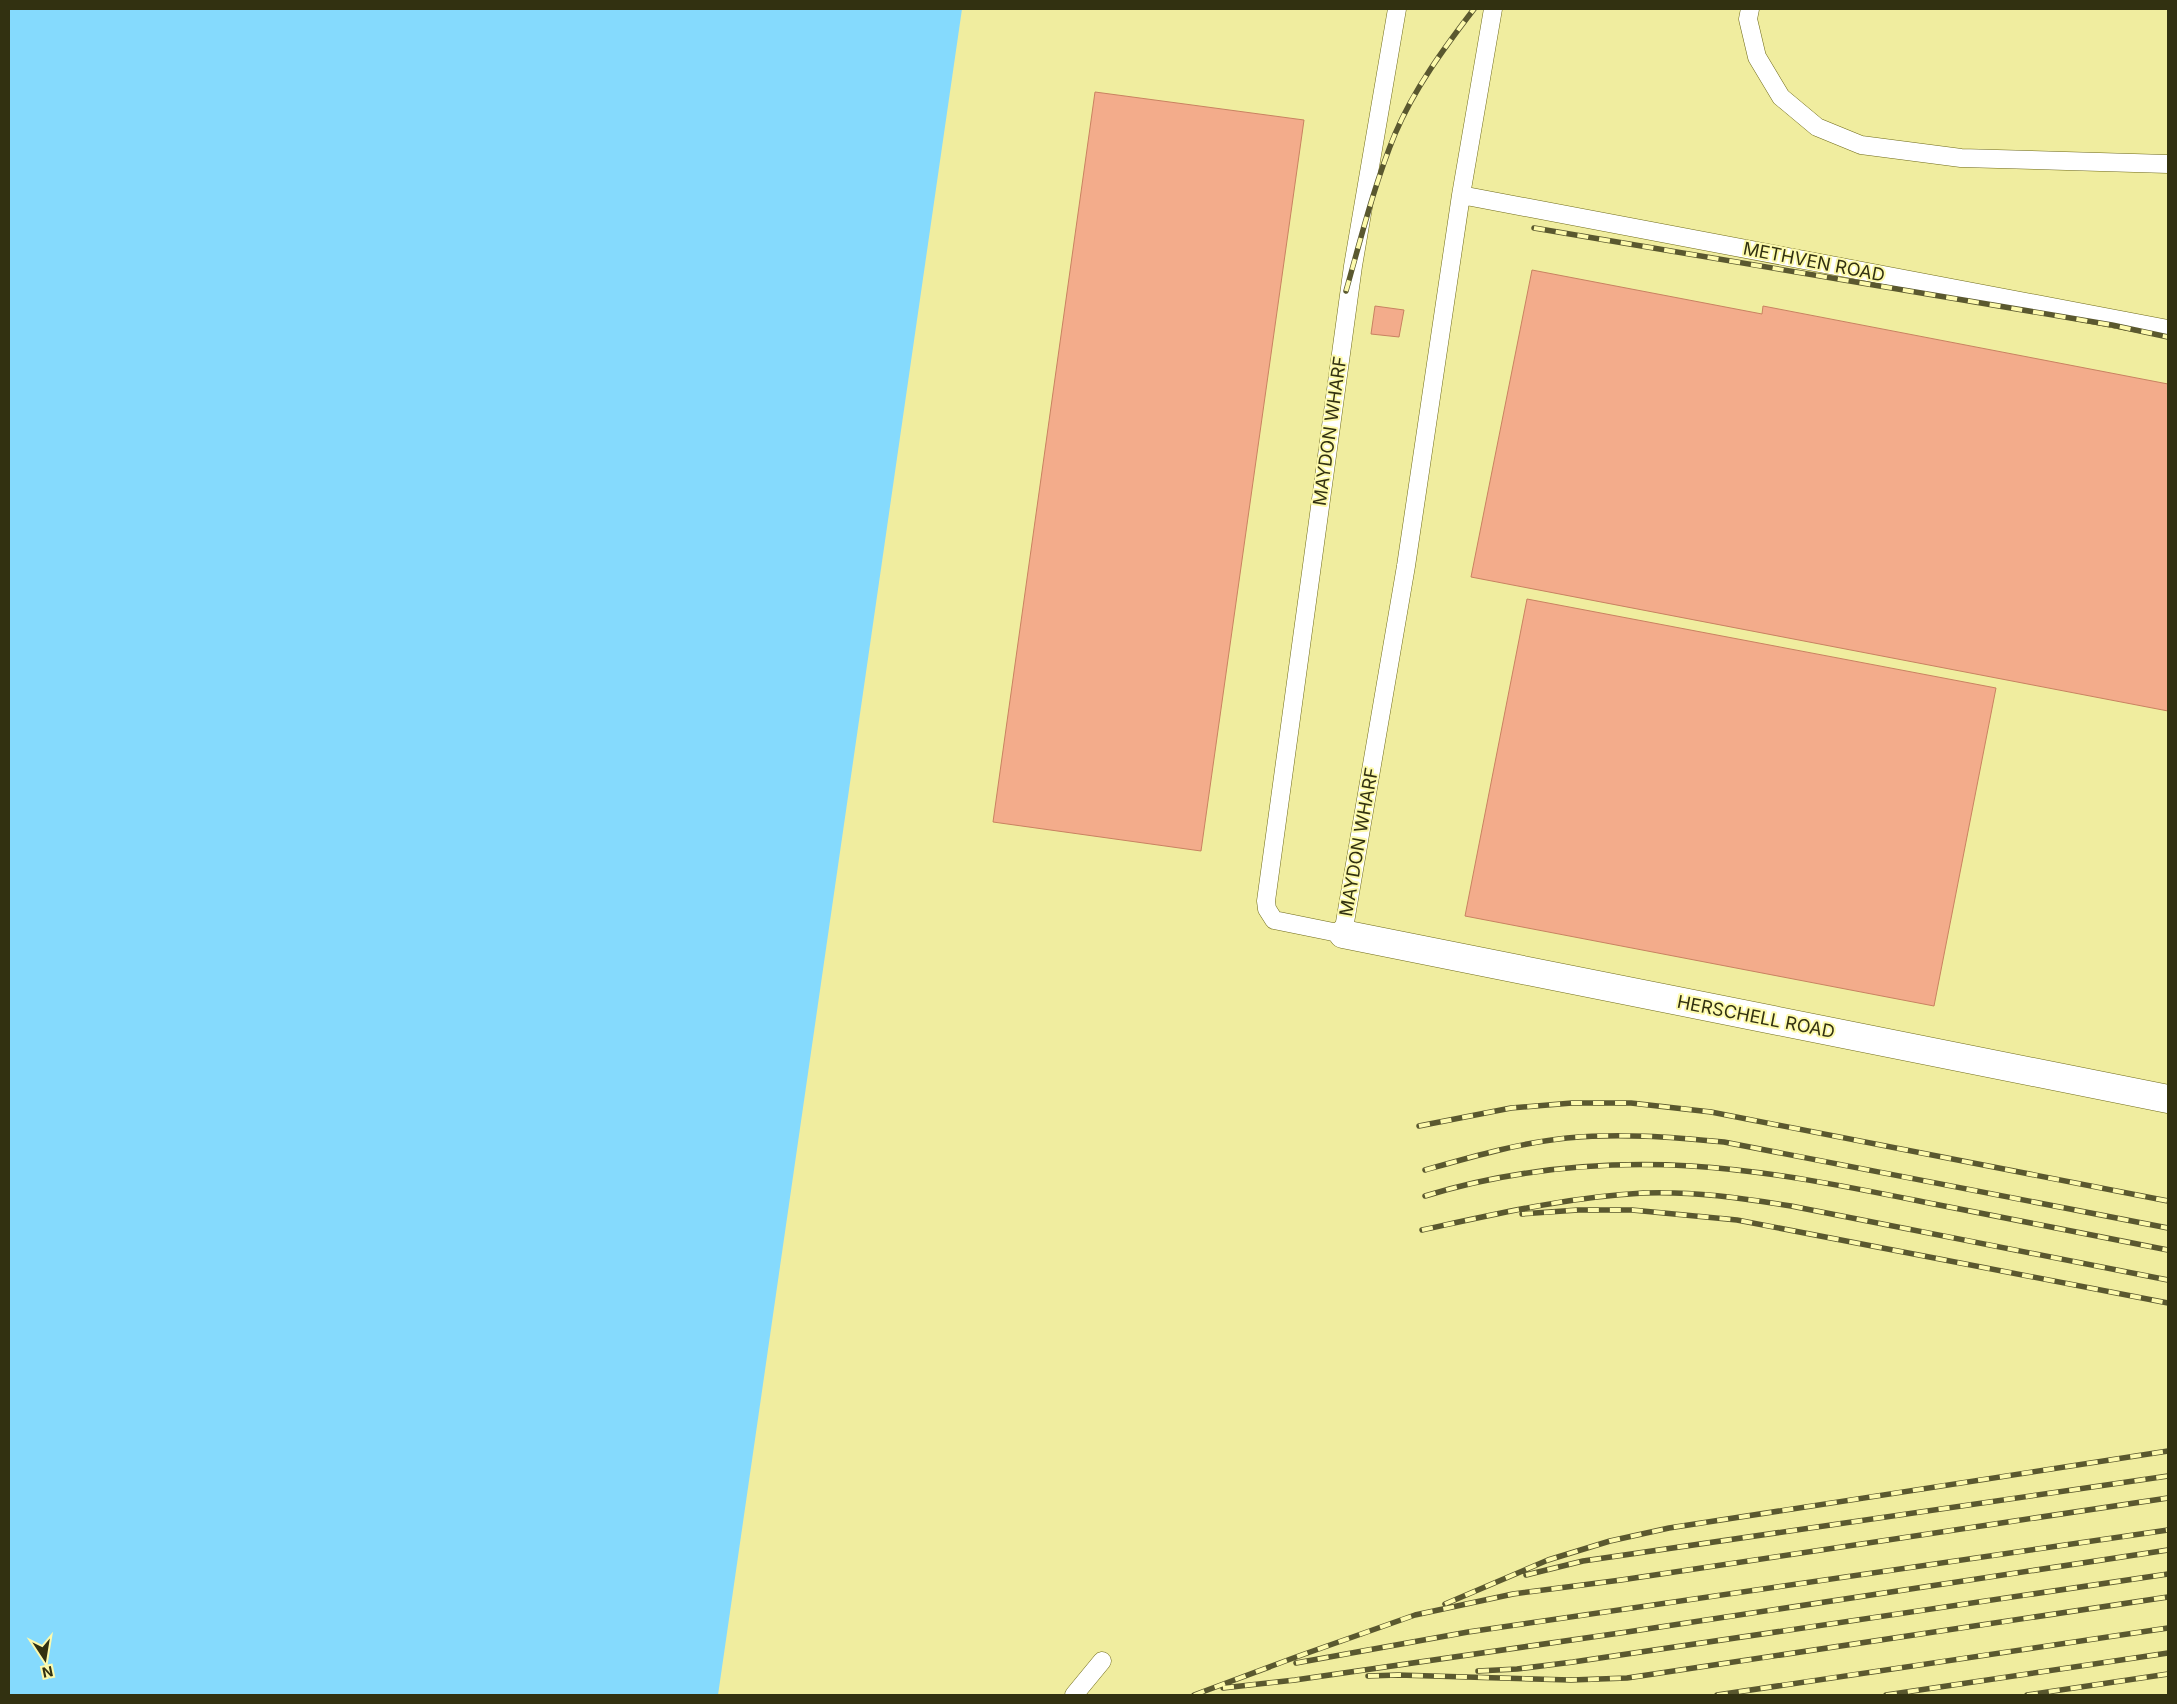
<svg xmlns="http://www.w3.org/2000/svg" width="2177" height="1704" viewBox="0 0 2177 1704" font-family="Inter,sans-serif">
	<rect width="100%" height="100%" fill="#f0ed9f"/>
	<path fill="#85dafd" d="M9,9H962L718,1695H9Z"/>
	<path fill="#f3ac8b" stroke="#c88261" d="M1095,92L1304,120L1201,851L993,822Z
		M1532,270L1762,314L1763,306L2168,384V711L1471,577Z
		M1375,306L1404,310L1399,337L1371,334Z
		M1527,599L1996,688L1934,1006L1465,916Z"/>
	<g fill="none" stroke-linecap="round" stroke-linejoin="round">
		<g stroke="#6f6a19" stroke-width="19">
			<path id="lane" d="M1397,9L1353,266L1266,901L1267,909L1274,920L1343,934L1406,566L1461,195L1493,9
				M1750,9L1748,19L1757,57L1781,97L1817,127L1861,145L1961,158L2168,164
				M1461,195L2168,329
				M1074,1695L1102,1661"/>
		</g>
		<g stroke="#6f6a19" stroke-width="29">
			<path id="street" d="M1343,934L2168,1099"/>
		</g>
		<use href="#lane" stroke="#fff" stroke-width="18"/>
		<use href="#street" stroke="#fff" stroke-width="28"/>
		<g stroke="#5a582f" stroke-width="5.5">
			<path id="rail" d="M1534,228L2112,325L2168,337
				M1346,291C1361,238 1374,185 1395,134C1414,89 1444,48 1474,9
				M1419,1126L1511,1108L1572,1103H1631L1711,1112L2168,1201
				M1425,1170C1471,1157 1519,1143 1567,1138C1620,1133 1671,1137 1724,1142L2168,1228
				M1425,1196C1510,1170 1602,1161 1691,1166C1773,1171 1854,1188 1934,1204C2012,1219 2090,1235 2168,1250
				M1522,1214L1578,1210H1632L1737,1220L2168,1303
				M1422,1230C1496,1214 1568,1197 1643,1193C1693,1191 1742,1198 1791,1206L2168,1280
				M1526,1575L1583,1561L2168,1476
				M1445,1604L1548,1560L1610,1541L1669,1528L2168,1451
				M1296,1663L1468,1632L2168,1530
				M1478,1671L1517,1669L1573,1662L2168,1574
				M1368,1676L1398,1675L1571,1680L1627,1678L2168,1597
				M1223,1688L1295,1680L1627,1632L2168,1550
				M1194,1695L1296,1657L1415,1615L1513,1594L1621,1580L2168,1498
				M1717,1695L2168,1628
				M1886,1695L2168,1653
				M2027,1695L2168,1674"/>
		</g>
		<use href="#rail" stroke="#fdfaac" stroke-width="4" stroke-dasharray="11" stroke-linecap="butt"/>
	</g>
	<g text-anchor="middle" stroke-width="4" stroke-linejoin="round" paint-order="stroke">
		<g font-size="18" fill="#323111" stroke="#fdfaac">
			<text transform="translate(1814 262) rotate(11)" y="6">METHVEN ROAD</text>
			<text transform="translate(1330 431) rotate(-82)" y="6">MAYDON WHARF</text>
			<text transform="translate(1359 842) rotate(-80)" y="6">MAYDON WHARF</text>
			<text transform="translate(1756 1017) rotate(11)" y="6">HERSCHELL ROAD</text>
		</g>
	</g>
	<rect width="2177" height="1704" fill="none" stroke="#323111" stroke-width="20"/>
	<g transform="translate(45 1659) rotate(168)" stroke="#fdfaac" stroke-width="4" paint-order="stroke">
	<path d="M0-4L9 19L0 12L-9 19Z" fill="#323111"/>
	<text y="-8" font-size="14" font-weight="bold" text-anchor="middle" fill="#323111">N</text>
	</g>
</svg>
